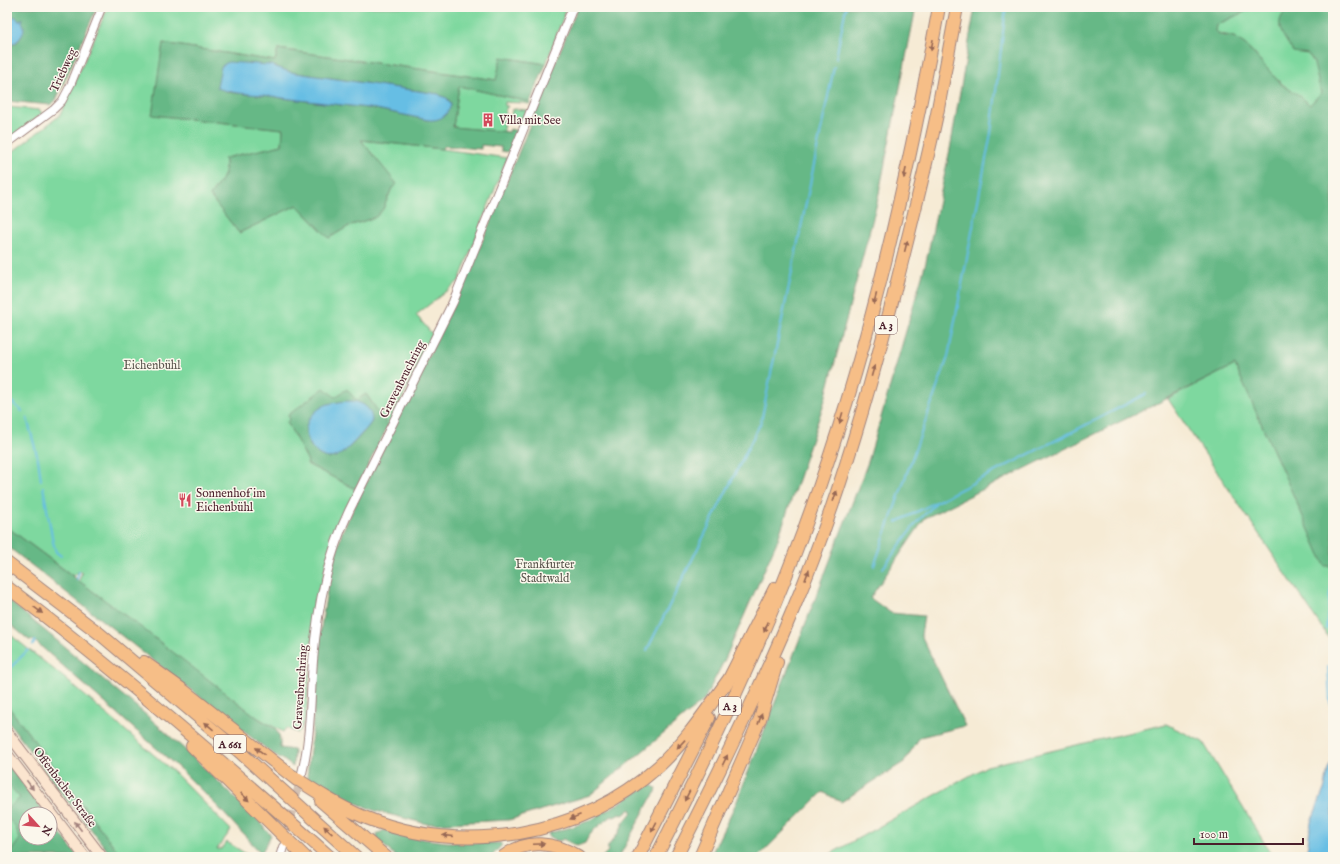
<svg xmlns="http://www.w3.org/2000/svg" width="1340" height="864" viewBox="0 0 1340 864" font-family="'IM FELL English',serif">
	<rect width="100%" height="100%" fill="#fbf7ec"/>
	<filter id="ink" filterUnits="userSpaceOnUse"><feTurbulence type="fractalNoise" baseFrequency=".025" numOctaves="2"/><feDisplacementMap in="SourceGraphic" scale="8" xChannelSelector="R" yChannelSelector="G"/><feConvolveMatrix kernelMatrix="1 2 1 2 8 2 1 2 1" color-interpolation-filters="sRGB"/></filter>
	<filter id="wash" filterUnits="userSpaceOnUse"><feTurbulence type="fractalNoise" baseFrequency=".012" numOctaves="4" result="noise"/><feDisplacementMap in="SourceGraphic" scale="16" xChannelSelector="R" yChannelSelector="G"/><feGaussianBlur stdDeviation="0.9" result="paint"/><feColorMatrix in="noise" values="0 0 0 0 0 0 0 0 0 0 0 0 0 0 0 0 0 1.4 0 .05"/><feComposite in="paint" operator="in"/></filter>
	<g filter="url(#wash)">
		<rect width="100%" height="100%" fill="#f6ebd5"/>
		<path fill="#7ed89f" stroke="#647c65" d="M108,7H567L546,64L501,57L497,80L278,49L275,61L163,43L153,115L283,129L282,145L225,158V174L210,196L239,233L297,205L329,238L349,226L376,217L383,209L392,188L396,184L361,140L442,149L507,158L459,281L416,315L434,336L388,426L366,394L356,401L335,398L290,419L287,422L308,461L307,464L356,489L333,536L326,564L312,643L306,718L300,731L298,733L286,728L283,732L258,718L79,581L82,572L80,571L73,576L7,527V156L59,116L62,111Z
			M1255,7H1284L1285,12L1308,54C1317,64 1319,80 1321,93L1310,105C1301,97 1291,91 1282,84C1265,71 1255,48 1235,38C1229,34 1222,36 1215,31L1216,25Z
			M459,86L530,102V104C521,102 514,103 505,102V106H508C504,111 504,113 507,118H504L503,132L453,127Z
			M7,107L40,110L42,114L7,141Z
			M515,109L527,110L521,124L516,122L511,116L512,110Z
			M1235,365L1325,565L1333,566V644L1168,399Z
			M7,632L62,676L175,773L231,830L217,849H221L227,842L251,857H122L7,705Z
			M1166,724L1203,742L1273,857H825L987,766Z
			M7,773L38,814H26V838L7,857Z"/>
		<path fill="#66b886" stroke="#586c58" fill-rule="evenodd" d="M7,7H97L56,100L51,105L7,101V45C21,46 26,30 21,20L19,21L12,18L7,22Z
			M578,7H916L877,203L824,403L778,539L725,659L704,700L590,795L509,820L427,824L376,811L329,792L307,777L312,732L318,646L329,579L342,532L471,269Z
			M975,7H1255L1216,25L1215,31L1221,35L1234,37L1246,45L1281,84L1300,96L1310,105L1321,93L1313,60L1308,54L1293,52C1286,39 1272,26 1285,12L1284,7H1333V566H1325L1235,365L925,518L870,598L891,613L924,616L921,635L965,726L920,737L904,762L841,802L823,792L758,857H710L737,801L868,462L926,262L950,149Z
			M163,43L275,61L278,49L496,80L501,57L546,64L530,102L459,86L453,127L509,132L510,129L518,131L510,150L507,152L501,151V147L481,145V149L445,146L442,149L361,140L397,184L392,188L383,209L376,217L349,226L329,238L297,205L239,233L210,196L225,174V158L282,145L283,129L152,115ZM264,65H271L290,72L310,75L439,94L441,96L448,99L451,105L449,109L428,120L376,109L282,98L272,96L226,92Z
			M324,388L335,397L347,389L356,400L366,394L388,426L356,489L307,464L308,461L287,422L290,419L288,415ZM318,410L372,421C364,432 347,453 334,457C319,462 304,442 306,428C308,420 313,415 318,410Z
			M7,527L138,625L258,718C273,728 281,727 280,748L294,750L293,767L281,758L280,759L247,734L7,546Z
			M7,599L144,713L190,754L265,827L264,828L271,835L262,852H260L218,807L182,771L37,643L33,640H29L7,622Z
			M7,705L122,857H112L75,808L68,802L7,720Z
			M7,763L46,814H26V838H50V819L78,857H7L20,839L15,826L7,818V809L20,798L7,783Z
			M649,785L653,786L657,789L656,792L650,800L619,857H602L608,851V846L618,834L624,822L632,812L631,809L623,815L620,814L614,817L612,816C601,824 591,830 585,843L577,846L563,839L560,841L555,840L548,835L549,833L572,827L591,820Z
			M384,830L415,838L447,842L497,843H501L502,845L491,857H396L377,839V834Z"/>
		<path fill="#66bee4" stroke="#586e88" d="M15,16L19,21L23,18L22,22C28,30 19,45 7,45V22Z
			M228,62L271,65L290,72L310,75L439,94L441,96L447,98L451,105C447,117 439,121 428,120L376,109L282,98C261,93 238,96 217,88V86L221,67L223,65Z
			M353,401C364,403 372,409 372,421C368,428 362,433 356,440C350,446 343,454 335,457C318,462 306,443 306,429C306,418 319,407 328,404C336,402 345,401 353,401Z
			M1333,760V857H1307V850L1311,822L1325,787L1328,769Z"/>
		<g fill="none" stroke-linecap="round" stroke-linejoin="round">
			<path stroke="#66bee4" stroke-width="2" d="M836,58L846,7
				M7,398L22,411
				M27,418L38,459L41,480
				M1333,422L1332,425L1333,432
				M43,487L53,542L56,552L61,556
				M897,522L1146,394
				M874,566L948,357L991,133L1006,7
				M883,568L916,523L935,504
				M77,579L79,572
				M1326,629L1330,594L1333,577
				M33,645L35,641
				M647,650L761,422L834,67
				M1328,667L1330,702L1333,708
				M7,671L28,650"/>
		</g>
	</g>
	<g filter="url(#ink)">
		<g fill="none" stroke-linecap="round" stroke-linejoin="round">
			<path stroke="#d4c2b3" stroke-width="8" stroke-dasharray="8 4" stroke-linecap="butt" d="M284,842L301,777"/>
			<g stroke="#a08580" stroke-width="9">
				<path id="minor" d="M7,144L54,109L62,101L71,84L102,7"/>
			</g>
			<g stroke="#a08580" stroke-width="10">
				<path id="tertiary" d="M302,773C311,737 310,699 313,661C317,610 327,557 349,511L453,302L573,7
					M280,857L283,847"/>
			</g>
			<g stroke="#a08580" stroke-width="12">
				<path id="secondary" d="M7,732L102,857
					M7,754L85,857"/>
			</g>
			<g stroke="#a08580" stroke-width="14">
				<path id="motorway" d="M7,563L100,634L139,667L242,754L356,857
					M7,587C119,672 225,764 330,857
					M144,662L183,690L297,780
					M726,685L775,588
					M192,746L305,857
					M291,775C315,791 338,806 364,817C463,857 580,837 659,766C687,740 707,709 729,679
					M321,801L386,857
					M503,857C526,838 555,842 579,857
					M638,857L709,718
					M656,857C707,758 755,657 795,553C863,377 905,192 939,7
					M676,857C717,777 757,696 792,612C835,511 866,405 893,298C908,237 924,176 937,114C944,78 950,43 957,7
					M700,857L760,719L777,662"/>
			</g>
			<use href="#minor" stroke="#fff" stroke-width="7"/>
			<use href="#tertiary" stroke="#fff" stroke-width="8"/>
			<use href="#secondary" stroke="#fbe5cf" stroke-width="10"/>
			<use href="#motorway" stroke="#f6be87" stroke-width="12"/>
		</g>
		<defs><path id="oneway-solid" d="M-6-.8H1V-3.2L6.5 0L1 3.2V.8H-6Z"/></defs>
		<g fill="#976754">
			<use href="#oneway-solid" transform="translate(932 45) rotate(100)"/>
			<use href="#oneway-solid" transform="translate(905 173) rotate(102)"/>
			<use href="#oneway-solid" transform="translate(906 246) rotate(-76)"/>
			<use href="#oneway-solid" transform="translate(875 299) rotate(105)"/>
			<use href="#oneway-solid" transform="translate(873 371) rotate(-74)"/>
			<use href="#oneway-solid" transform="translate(841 418) rotate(107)"/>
			<use href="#oneway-solid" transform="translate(835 496) rotate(-71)"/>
			<use href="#oneway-solid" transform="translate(807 575) rotate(-69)"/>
			<use href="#oneway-solid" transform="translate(38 610) rotate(37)"/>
			<use href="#oneway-solid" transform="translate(766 627) rotate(112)"/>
			<use href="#oneway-solid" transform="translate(760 719) rotate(-70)"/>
			<use href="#oneway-solid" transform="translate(209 726) rotate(-140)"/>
			<use href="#oneway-solid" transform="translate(681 744) rotate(133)"/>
			<use href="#oneway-solid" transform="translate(260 751) rotate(-142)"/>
			<use href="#oneway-solid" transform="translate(725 760) rotate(-64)"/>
			<use href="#oneway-solid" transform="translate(687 796) rotate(117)"/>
			<use href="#oneway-solid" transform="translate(245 797) rotate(44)"/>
			<use href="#oneway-solid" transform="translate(575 817) rotate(158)"/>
			<use href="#oneway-solid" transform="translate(654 827) rotate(117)"/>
			<use href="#oneway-solid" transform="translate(328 830) rotate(-137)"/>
			<use href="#oneway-solid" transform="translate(448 836) rotate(-175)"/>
			<use href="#oneway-solid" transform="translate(539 844) rotate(-2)"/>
		</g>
		<g fill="#a2827d">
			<use href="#oneway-solid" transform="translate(30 785) rotate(53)"/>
			<use href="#oneway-solid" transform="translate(78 826) rotate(-127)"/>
		</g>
	</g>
	<defs>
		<g id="building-bare" transform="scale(1.08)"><path d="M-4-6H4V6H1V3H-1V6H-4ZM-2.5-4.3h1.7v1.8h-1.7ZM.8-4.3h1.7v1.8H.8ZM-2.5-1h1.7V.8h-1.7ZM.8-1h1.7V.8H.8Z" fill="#d1495b" stroke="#fbf7ec" stroke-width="2.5" paint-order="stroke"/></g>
		<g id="restaurant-bare" transform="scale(1.08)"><path d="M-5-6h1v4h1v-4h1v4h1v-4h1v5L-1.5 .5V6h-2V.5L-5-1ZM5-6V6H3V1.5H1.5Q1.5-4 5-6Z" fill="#d1495b" stroke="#fbf7ec" stroke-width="2.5" paint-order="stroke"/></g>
	</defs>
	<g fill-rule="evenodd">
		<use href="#building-bare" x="488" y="120"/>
		<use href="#restaurant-bare" x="185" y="500"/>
	</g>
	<g text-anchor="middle" stroke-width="3" stroke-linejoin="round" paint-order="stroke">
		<g fill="#fbf7ec" stroke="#7f6065" stroke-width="1">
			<rect x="875" y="316" width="22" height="18" rx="3"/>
			<rect x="719" y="697" width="22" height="18" rx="3"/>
			<rect x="214" y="735" width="32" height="18" rx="3"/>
		</g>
		<g font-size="11" font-weight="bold" fill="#4a1f2b">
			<text x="886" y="329">A 3</text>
			<text x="730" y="710">A 3</text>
			<text x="230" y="748">A 661</text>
		</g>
		<g font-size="12" fill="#4a1f2b" stroke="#fbf7ec">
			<text transform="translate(63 70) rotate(-65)" y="4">Triebweg</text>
			<text transform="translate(402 379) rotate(-63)" y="4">Gravenbruchring</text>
			<text transform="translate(300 687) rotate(-86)" y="4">Gravenbruchring</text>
			<text transform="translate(65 787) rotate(53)" y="4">Offenbacher Straße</text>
		</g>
		<g font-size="12" fill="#4a1f2b" stroke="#fbf7ec" text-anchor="start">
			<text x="499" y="124">Villa mit See</text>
			<text x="196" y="497">Sonnenhof im<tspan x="196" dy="14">Eichenbühl</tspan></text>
		</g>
		<g font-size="12" fill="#5a564e" stroke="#fbf7ec">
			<text x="152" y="369">Eichenbühl</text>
			<text x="545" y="568">Frankfurter<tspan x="545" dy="14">Stadtwald</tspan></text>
		</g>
	</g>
	<rect width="1340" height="864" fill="none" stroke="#fbf7ec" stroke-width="24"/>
	<g transform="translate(38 826) rotate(117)"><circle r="19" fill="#fbf7ec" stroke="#b4a19f"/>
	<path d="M0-3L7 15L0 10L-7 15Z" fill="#d1495b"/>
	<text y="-6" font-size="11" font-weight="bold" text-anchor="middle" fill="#4a1f2b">N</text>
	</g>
	<path d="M1194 838v6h109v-6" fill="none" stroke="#4a1f2b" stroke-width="2"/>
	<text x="1200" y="838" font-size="12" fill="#4a1f2b" stroke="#fbf7ec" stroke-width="3" paint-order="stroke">100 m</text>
</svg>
